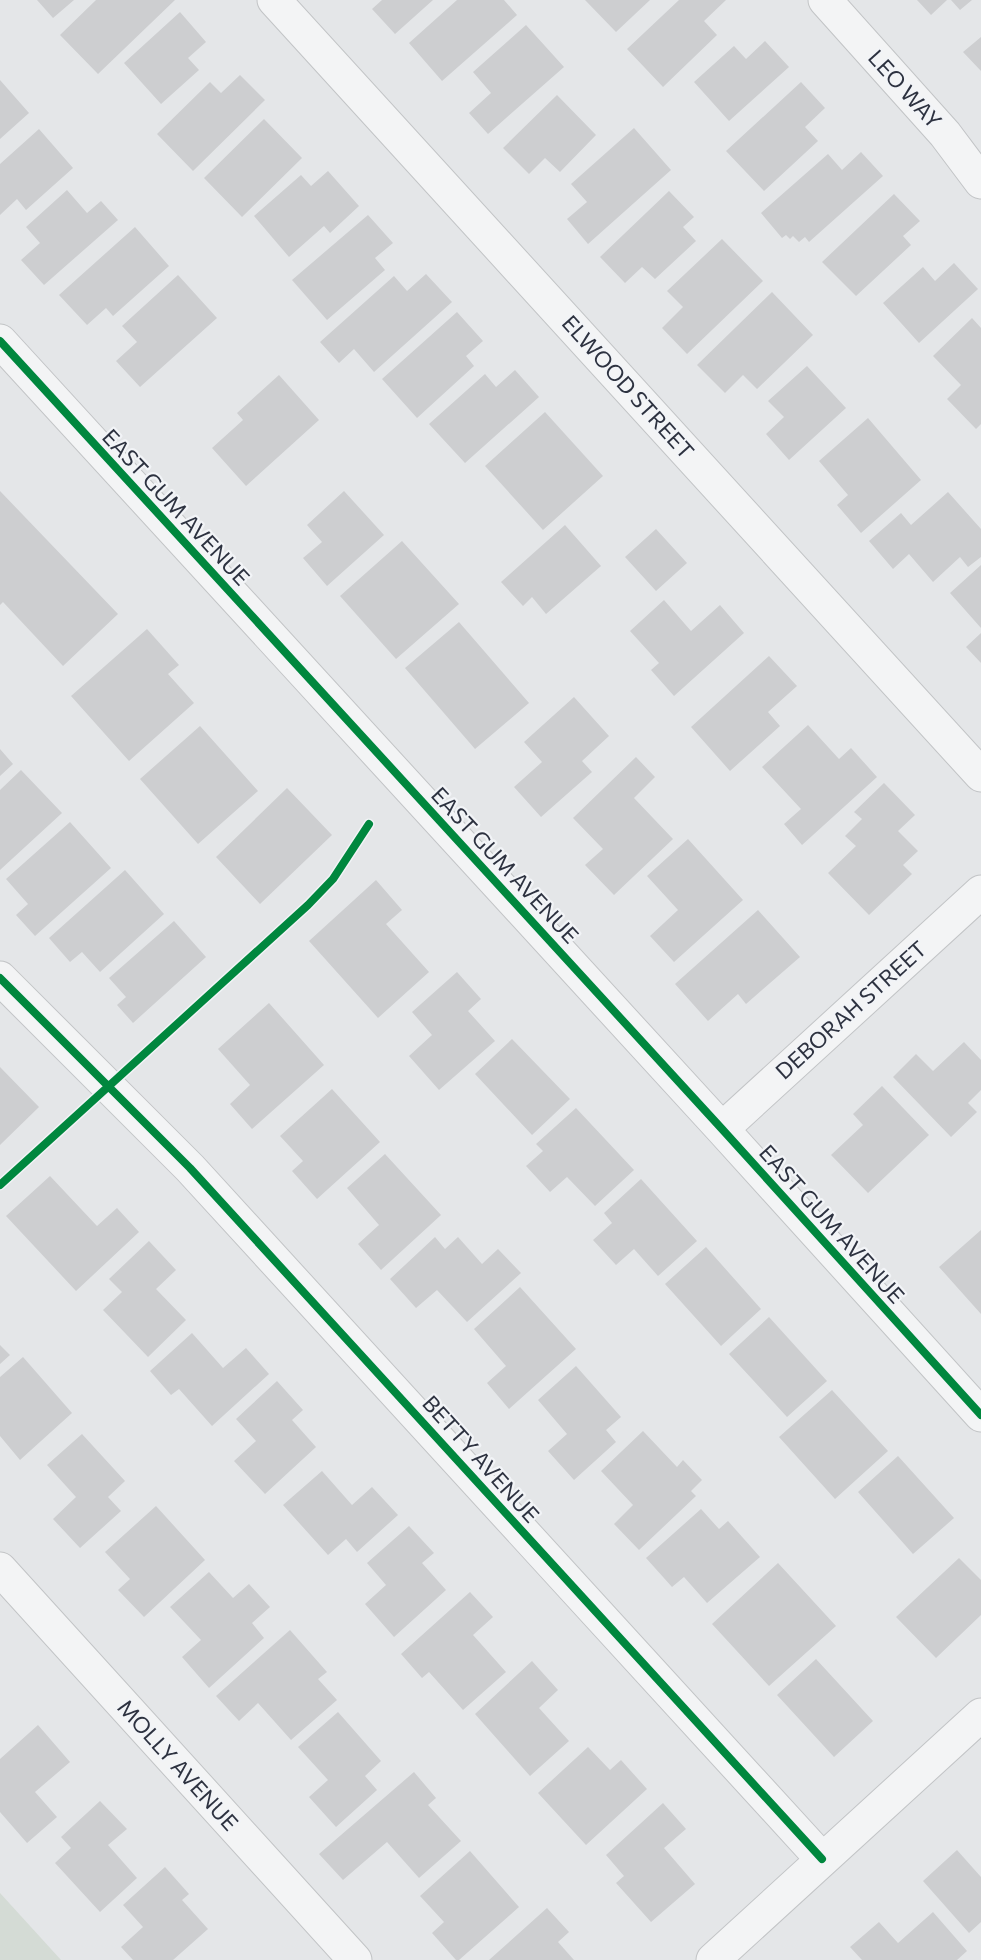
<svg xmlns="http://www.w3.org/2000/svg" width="981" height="1960" viewBox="0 0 981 1960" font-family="Commissioner,sans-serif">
	<rect width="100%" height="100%" fill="#e4e6e8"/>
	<path fill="#d4dbd5" d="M0,1893L61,1960H0Z"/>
	<path fill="#cdced0" d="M37,0H74L53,18Z
		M96,0H175L98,74L60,35Z
		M382,0H433L395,34L372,9Z
		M457,0H504L517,15L442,81L409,43Z
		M585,0H650L616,32Z
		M679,0H726L704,21L717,35L663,87L627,49Z
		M917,0H947L931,15Z
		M951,0H972L960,10Z
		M180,12L206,42L188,58L199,70L161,104L124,63Z
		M526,25L564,67L488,134L469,113L491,93L473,72Z
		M981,37V71L963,52Z
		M765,41L789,67L729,121L694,82L734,46L746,59Z
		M240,75L265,100L193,171L157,134L210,82L221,93Z
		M0,80L29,113L0,139Z
		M801,82L825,108L805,127L818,141L764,191L726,151Z
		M557,95L596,135L560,172L545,158L529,174L503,148Z
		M264,119L302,158L242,217L204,178Z
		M634,128L671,170L588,244L567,219L587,202L571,184Z
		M39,129L73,168L26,210L17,199L0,215V164Z
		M861,152L883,176L809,242L805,237L799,242L793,236L790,239L786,235L782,238L761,213L828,154L842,170Z
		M328,171L359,206L330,233L324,226L289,257L254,216L301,175L311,186Z
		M67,190L87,213L101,201L118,220L44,285L21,260L40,243L26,227Z
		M669,191L694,217L683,227L696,241L655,279L642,267L625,283L600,257Z
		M894,194L920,221L903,236L911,245L856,296L822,262Z
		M368,215L393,243L375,258L385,270L327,320L292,280Z
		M135,227L169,266L113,316L106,308L87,325L59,295Z
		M722,239L763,281L687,354L662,328L683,307L667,291Z
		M954,263L978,289L919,343L883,303L923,267L935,281Z
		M426,274L452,302L374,372L354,349L339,363L320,342L394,276L407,291Z
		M178,275L217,318L140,387L116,361L137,342L122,326Z
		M772,292L813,335L757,389L743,375L725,393L697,365Z
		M457,312L483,341L466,356L474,366L417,418L382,379Z
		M972,318L981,328V424L976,429L947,399L961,385L933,356Z
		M807,366L846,408L789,460L766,434L784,417L768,401Z
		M515,370L539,397L465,463L429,424L485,374L496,387Z
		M279,375L319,420L246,486L212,448L243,420L237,413Z
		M545,412L603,476L543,530L485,466Z
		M868,418L921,480L861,533L837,505L848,495L819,461Z
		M0,491L118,614L63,666L3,602L0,605Z
		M344,491L384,535L327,586L303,558L322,542L307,525Z
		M948,492L981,529V557L968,567L960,557L933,582L909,554L893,569L869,541L901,513L911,525Z
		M565,525L601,566L546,614L532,597L523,606L501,582Z
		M656,529L687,563L656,591L625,557Z
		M402,541L459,604L396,659L340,596Z
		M981,565V628L950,593Z
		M664,600L691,631L720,605L744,633L674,696L651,670L659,663L630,631Z
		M459,622L529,703L475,749L405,668Z
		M147,629L179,665L168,674L194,703L129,761L71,696Z
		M981,633V663L966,647Z
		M769,656L797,686L768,712L780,726L730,771L691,727Z
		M574,697L609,736L582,761L592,772L541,817L514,787L542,762L524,742Z
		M808,725L839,759L851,748L877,777L802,845L784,824L801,809L762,767Z
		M200,726L258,791L198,844L140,779Z
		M0,749L13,764L0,776Z
		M636,757L655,777L634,798L673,839L614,895L585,865L603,849L573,818Z
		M21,770L62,813L0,870V790Z
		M884,783L915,815L898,831L918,851L903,865L912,874L869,915L828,873L856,846L845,836L862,819L854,812Z
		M287,788L332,835L260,904L216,857Z
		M70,822L111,868L35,936L16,915L28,904L6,879Z
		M688,839L743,900L674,962L650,936L678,910L647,876Z
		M125,870L164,914L100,972L82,952L70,962L49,938Z
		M376,880L402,910L386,924L429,972L378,1018L309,941Z
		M758,910L800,957L746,1004L738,994L708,1021L675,984Z
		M174,921L206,957L133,1023L117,1005L126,997L109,978Z
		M457,972L481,999L468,1011L495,1041L439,1090L409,1056L432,1035L412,1012Z
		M269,1003L324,1065L252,1129L230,1104L250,1085L218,1049Z
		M512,1039L570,1099L532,1135L475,1074Z
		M964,1042L981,1060V1090L968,1103L977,1112L951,1137L893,1077L916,1054L933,1071Z
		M0,1067L39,1107L0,1145Z
		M882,1086L929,1135L868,1193L831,1155L863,1125L853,1114Z
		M332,1089L380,1142L317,1199L292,1171L303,1161L280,1136Z
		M576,1108L634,1170L595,1206L567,1177L550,1192L526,1166L543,1151L536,1144Z
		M385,1154L441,1215L381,1270L358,1244L379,1225L347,1188Z
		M50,1176L97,1226L117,1208L139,1232L76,1291L6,1216Z
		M641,1179L697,1241L658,1276L634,1249L616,1265L593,1240L612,1223L604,1213Z
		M981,1230V1314L939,1267Z
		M435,1237L445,1249L458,1237L482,1264L498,1249L521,1273L467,1322L437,1290L416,1308L390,1279Z
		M149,1241L176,1270L156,1289L186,1320L148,1357L103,1310L122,1292L109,1279Z
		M706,1247L761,1309L721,1346L665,1284Z
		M520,1287L576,1349L509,1409L487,1383L506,1366L474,1329Z
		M769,1317L827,1381L787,1417L729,1354Z
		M192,1333L223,1368L246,1348L269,1374L212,1426L179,1389L171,1395L150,1371Z
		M0,1345L10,1355L0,1364Z
		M23,1357L72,1413L20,1460L0,1436V1377Z
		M576,1366L621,1417L606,1430L616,1442L574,1480L548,1451L567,1434L538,1400Z
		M277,1381L303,1410L292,1420L316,1447L265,1494L234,1461L256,1441L236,1419Z
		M832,1390L888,1451L835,1499L779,1437Z
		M643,1431L677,1467L683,1460L702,1480L691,1491L696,1496L639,1550L614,1524L633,1505L601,1471Z
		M82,1434L125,1481L108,1497L121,1511L80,1548L53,1519L76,1497L47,1465Z
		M898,1456L954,1518L913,1554L858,1492Z
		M322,1471L352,1505L372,1487L398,1515L357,1552L346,1539L328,1555L283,1505Z
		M156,1506L205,1560L144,1617L118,1590L130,1579L105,1552Z
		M701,1509L719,1529L728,1521L760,1557L707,1603L684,1577L672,1587L646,1558Z
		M409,1526L434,1553L422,1563L446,1590L394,1637L365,1604L386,1585L367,1563Z
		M959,1558L981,1580V1615L936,1658L896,1617Z
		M778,1563L836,1626L769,1686L712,1624Z
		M209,1572L233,1598L249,1584L270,1607L252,1623L264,1638L209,1688L182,1657L201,1640L170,1607Z
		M470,1592L493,1617L473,1635L506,1672L463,1710L429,1672L422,1678L401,1654Z
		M290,1630L327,1672L318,1679L337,1700L291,1740L258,1703L239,1721L216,1696Z
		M816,1659L873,1721L834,1757L777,1695Z
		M532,1661L558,1690L539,1708L569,1741L530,1776L475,1714Z
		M338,1712L381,1761L365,1776L377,1790L336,1827L309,1797L328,1780L298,1747Z
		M38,1725L70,1762L35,1792L57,1817L27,1843L0,1812V1759Z
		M588,1747L610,1770L621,1760L647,1789L586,1845L538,1793Z
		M414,1772L436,1798L428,1805L461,1841L419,1878L387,1842L343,1880L319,1854Z
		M100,1801L127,1829L108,1845L137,1878L100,1912L55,1863L71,1848L61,1837Z
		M663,1803L686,1829L664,1848L695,1884L651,1922L616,1883L624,1876L606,1855Z
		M957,1850L981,1877V1922L969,1933L923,1881Z
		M470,1851L519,1907L459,1960H456L432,1933L444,1922L420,1896Z
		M165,1867L189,1894L182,1900L208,1929L173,1960H133L121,1947L143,1927L123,1905Z
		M547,1908L569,1932L558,1942L574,1960H489Z
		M933,1912L967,1951L957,1960H862L850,1947L879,1922L898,1943Z"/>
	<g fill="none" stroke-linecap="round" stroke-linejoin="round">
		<g stroke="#c2c4c6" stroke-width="35">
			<path id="minor" d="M274,0L981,775
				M825,0L945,134L981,182
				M0,341L722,1129L981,1415
				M0,978L190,1168L822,1859
				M722,1129L981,892
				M0,1569L355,1960
				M713,1960L981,1715"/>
		</g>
		<use href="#minor" stroke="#f3f4f5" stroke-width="33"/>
		<g stroke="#f2f4f7" stroke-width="11">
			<path id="cycleway" d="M0,341L722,1129L981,1415
				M0,978L190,1168L822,1859
				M0,1185L308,905L333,879L369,824"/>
		</g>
		<use href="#cycleway" stroke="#00873e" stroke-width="8"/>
	</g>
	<g text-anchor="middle" stroke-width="4.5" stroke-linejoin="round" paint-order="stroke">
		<g font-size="22" fill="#2d3240" stroke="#f2f4f7">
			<text transform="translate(905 89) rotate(48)" y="8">LEO WAY</text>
			<text transform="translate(628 387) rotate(48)" y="8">ELWOOD STREET</text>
			<text transform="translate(176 507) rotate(47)" y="8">EAST GUM AVENUE</text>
			<text transform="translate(505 865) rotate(47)" y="8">EAST GUM AVENUE</text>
			<text transform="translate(851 1010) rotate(-42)" y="8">DEBORAH STREET</text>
			<text transform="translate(832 1224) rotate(48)" y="8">EAST GUM AVENUE</text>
			<text transform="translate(481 1459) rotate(48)" y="8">BETTY AVENUE</text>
			<text transform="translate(178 1765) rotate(48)" y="8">MOLLY AVENUE</text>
		</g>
	</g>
</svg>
